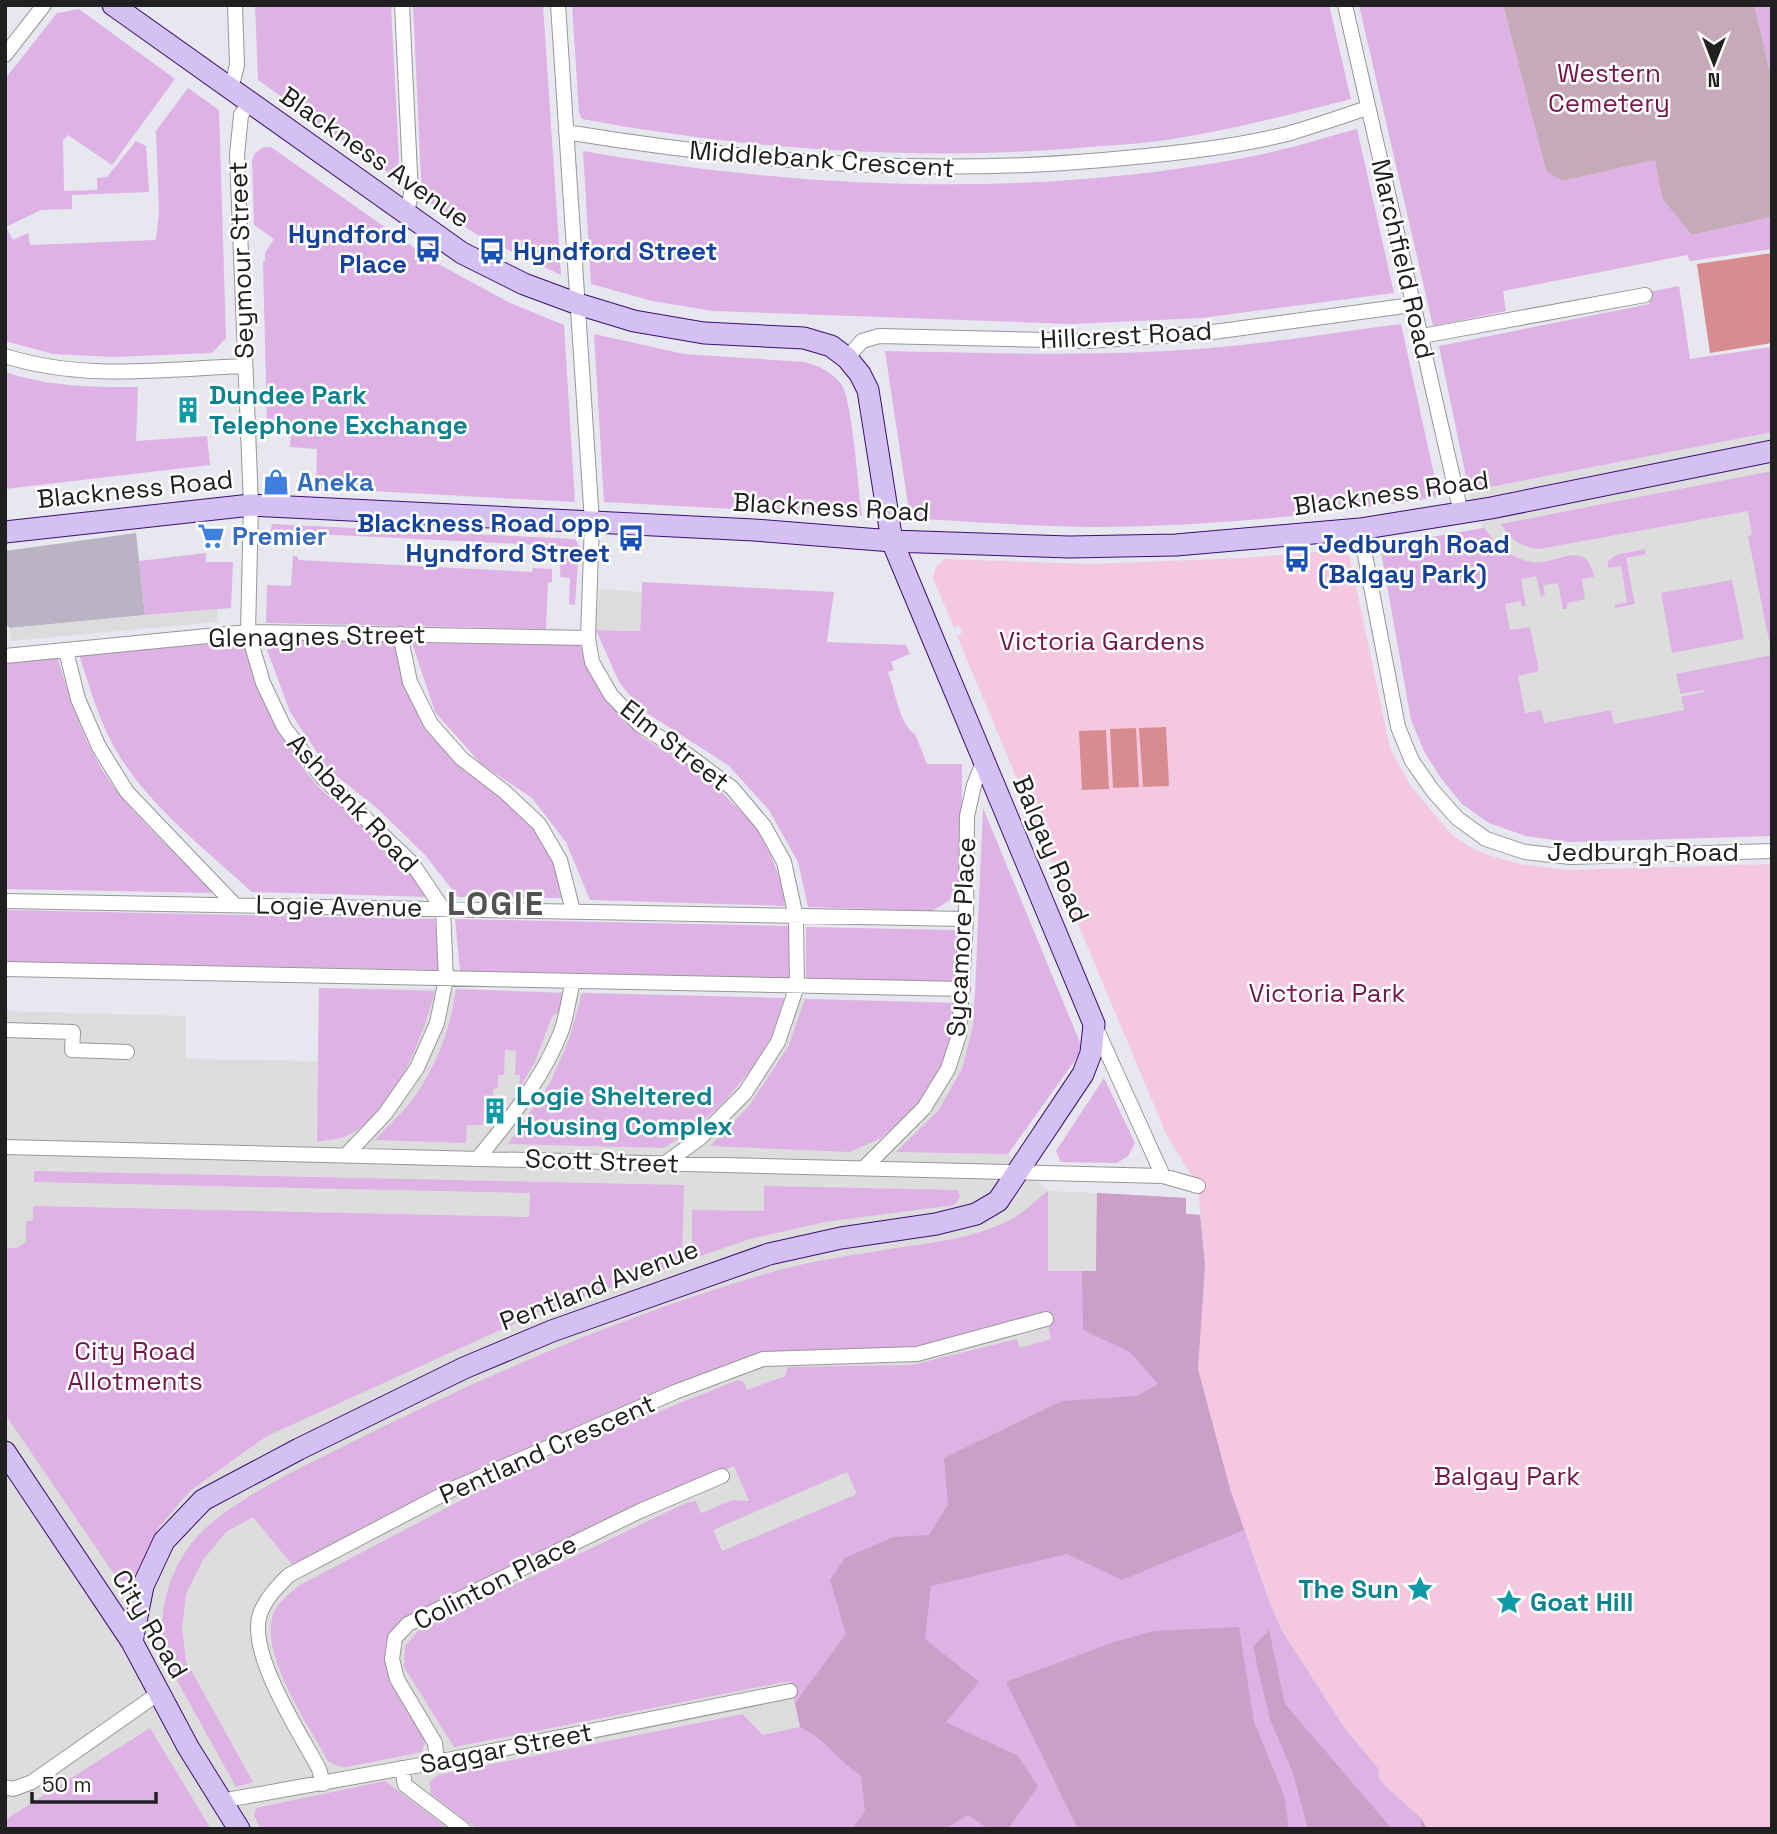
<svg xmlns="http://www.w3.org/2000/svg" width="1777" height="1834" viewBox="0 0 1777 1834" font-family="'Space Grotesk',sans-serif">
	<rect width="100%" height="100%" fill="#e7e7ef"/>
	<path fill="#ddddde" d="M1679,286L1690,359L1772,347V836L1568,842L1526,836L1489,823L1462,804L1441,778L1425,753L1411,720L1380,546L1483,528L1469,491L1439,346L1650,304Z
		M319,988L456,989L974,1003L975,992L1081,1045L1078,1056L1008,1154L1048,1191L1097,1193L1096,1271H1082L1083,1330L844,1462L857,1493L795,1566L800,1727L816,1829H5V1011L186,1016V1059L318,1061Z"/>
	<path fill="#b9b3c3" d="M136,533L145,615L10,628L5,623V551Z"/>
	<path fill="#deb2e4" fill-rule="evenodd" d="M255,5H391L400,181L258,80Z
		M413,5H543L561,275L479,236L422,198Z
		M572,5H1329L1351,99C1288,115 1224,132 1159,141C1136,144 1113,145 1090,147C921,162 749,150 582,119L579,113Z
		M1359,5H1503L1546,171L1562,181L1655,160L1664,201L1692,235L1772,217V249L1690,261L1687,255L1503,291L1506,311L1433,326Z
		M1754,5H1772V80Z
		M79,9L175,79L112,165L68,135L63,140L64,191L97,190V178L107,177L136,141L146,146L149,192L72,195V209L41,210L6,227L13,240L28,233L30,245L156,240L159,212L156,131L188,88L219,110L226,338L212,353L114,357L53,354L5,341V79L57,13Z
		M1357,129L1394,293L1201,318L1072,324L713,311L652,301L591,284L583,151C802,189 1029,199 1249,157C1286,150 1322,138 1357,129Z
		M264,147H271L433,261L510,303L564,325L575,502L316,488L317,449L290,447L291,425L267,424L263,262L265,261V253L274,239L254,225L252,160L255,153Z
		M1679,286L1690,359L1772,347V432L1469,491L1439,346L1650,304L1648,292Z
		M1401,324L1439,497C1329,514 1218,526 1106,527C1041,527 975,522 910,518L885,351C994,353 1102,357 1210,348C1274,343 1337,332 1401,324Z
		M594,334L684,354L804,362C819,366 831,371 841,384C853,401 858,490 862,516L604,502Z
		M5,372C52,387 89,387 138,387L136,441L207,436L210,465L5,489Z
		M1772,471V640L1769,641L1748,536L1752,535L1748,511L1539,549C1520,546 1511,541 1501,524Z
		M272,524L575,539L579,546L575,605L569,604L570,578L560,577L561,546L273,532L270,535Z
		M1484,528C1496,544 1511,559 1532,562C1559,565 1586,537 1594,577L1582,580L1585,599L1567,603V609H1563L1558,583L1543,585L1545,596L1541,597L1536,576L1521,579L1526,606H1522L1521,601L1505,604L1510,630L1530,627L1539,671L1518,676L1525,713L1542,710L1544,723L1611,710L1614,723L1684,710L1681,697L1704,692L1703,690L1680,694L1676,674L1772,655V836L1568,842L1526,836L1489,823L1462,804L1441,778L1425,753L1411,720L1380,546Z
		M1645,549L1646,554L1626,558L1635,604L1615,608V605L1627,602L1620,566L1608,568V561L1616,555Z
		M206,553V562H233L231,608L145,615L139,561Z
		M293,556L298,557V560L532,572L533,568L552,569V582L548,583L546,629L266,623L267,585L291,586Z
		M1732,580L1744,639L1672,653L1661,593Z
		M642,582L834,592L827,642L906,645L910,654L891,662L894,670L888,672C895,689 899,725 915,734L927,764H962L961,885L949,901L932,911L808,907L798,862L769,810L728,765L642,710L619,682L596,630L640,631Z
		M263,639L395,642L405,684L424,727L459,765L532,823L555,861L563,898L458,897L425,855L378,809L329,770L290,712Z
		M243,641C261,692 280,741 315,783C328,798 346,808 361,821C386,844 408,869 429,897L252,892C205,849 144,802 113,745C98,717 89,685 79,655Z
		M412,643L580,645L603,696L642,737L702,773L754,824L770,853L782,884L785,906L590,900L566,842L532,798L481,764L435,712Z
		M57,656C69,695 81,736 103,771C130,814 179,856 215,893L5,889V661Z
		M983,808L1081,1045L1078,1056L1008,1154L896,1152L938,1111L962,1069L973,1026L975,992Z
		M5,910L435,919L439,970L5,962Z
		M455,919L790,926L789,978L460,971Z
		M806,927L954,930L958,935L956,978L952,982L806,979Z
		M319,988L435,991C423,1037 393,1118 344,1137C336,1140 326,1140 317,1142Z
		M456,989L563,993L558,1013L552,1016L535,1062L519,1089L520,1075H515L516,1051L505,1050L504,1075H498V1088L493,1089V1096H486L483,1125H467L466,1143L375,1140C387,1126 402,1114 412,1100C436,1068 451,1028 456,989Z
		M582,993L784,998L771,1038L749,1072L723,1103L695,1128L664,1148L508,1144L550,1083L569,1040Z
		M805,999L954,1003L952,1038L942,1067L918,1105L881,1138L850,1152L710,1146L749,1106L788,1047Z
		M1104,1078L1135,1143L1128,1156L1117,1163L1061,1162L1056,1151Z
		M34,1171L684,1185L682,1264L544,1310L267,1436L190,1491L158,1528L132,1582L118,1580L5,1414V1247L17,1248L26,1221H33V1206L529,1217L530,1193L34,1182Z
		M764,1186L958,1190L960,1197L954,1205L825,1222L750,1239L692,1259V1210L764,1211Z
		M1048,1191V1271H1096L1097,1193L1186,1198V1214L1200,1215L1230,1489L1270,1603L1282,1631L1345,1729L1378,1768L1379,1778L1388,1789L1421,1818V1829H477L431,1794L430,1782L438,1775L743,1714L763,1735L790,1681L454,1747L404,1667L405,1646L419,1630L686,1503L696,1501L701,1513L732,1500L749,1501L734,1466L638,1506L406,1617L396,1625L389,1638L426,1739L422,1752L346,1767L337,1766L328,1761C309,1725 257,1652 274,1612C280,1600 290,1593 300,1585L507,1476L605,1433L738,1380L744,1382L747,1390L785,1376L788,1367L912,1365L1017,1339L1020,1348L1051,1339L1045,1311L914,1347L759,1354L589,1421L465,1477L294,1567L253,1517L226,1532L203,1560L186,1594L182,1628L186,1661L253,1782L236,1787L165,1659C157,1620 165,1581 188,1548C216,1508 290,1473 334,1451C474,1380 620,1316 772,1272C814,1260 859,1254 903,1247C940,1242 976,1237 1010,1220C1024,1213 1036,1200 1048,1191ZM847,1472L857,1494L722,1551L713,1530Z
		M150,1728L211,1829H5V1820Z
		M385,1781L449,1829H261L254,1816L256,1808Z"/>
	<path fill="#cb9fc8" d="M1097,1193L1186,1198V1214L1200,1215L1205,1263L1772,1829H1421V1818L1388,1789L1379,1778L1378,1768L1345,1729L1282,1631L1244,1530L1122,1580L1067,1554L931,1586L925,1639L979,1682L946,1722L1018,1756L1038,1786L1008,1829H989L968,1815L945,1829H852L865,1811L861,1776C839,1761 824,1738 800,1727L795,1703L846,1634L830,1580L845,1558L893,1537L929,1535L948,1504L944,1458L1062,1401L1137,1396L1158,1384L1130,1352L1083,1330L1082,1271H1096Z
		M1239,1627L1254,1722L1284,1795L1289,1829H1078L1006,1682L1114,1642L1154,1631Z
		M1269,1630L1285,1704L1392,1829H1308L1292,1770L1270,1720L1253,1647Z"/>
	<path fill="#c6aab8" d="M1503,5H1754L1772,80V217L1692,235L1663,200L1655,160L1562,181L1546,171Z"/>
	<path fill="#f5c8e1" d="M1340,550L1350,558L1390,748L1410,785L1451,834L1470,847L1491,856L1520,864L1568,870L1772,864V1829H1427L1421,1818L1388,1789L1379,1778L1378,1768L1345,1729L1282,1631L1270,1603L1230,1489L1198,1369L1205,1266L1198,1186L1167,1136L957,636L961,634L962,629L958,626L954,628L933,578L936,567L945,559L1089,564L1243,558Z"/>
	<path fill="#d78c8f" d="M1772,253V343L1710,353L1697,264Z
		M1166,727L1169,786L1143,787L1139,728Z
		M1136,728L1139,787L1113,788L1110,729Z
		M1106,730L1109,789L1082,790L1079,731Z"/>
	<path fill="#dcdcdc" d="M1727,533L1730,546L1703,551L1701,538Z
		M1675,543L1677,557L1648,562L1645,549Z
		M1621,566L1627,602L1615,605L1608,568Z
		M1594,577L1605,632L1593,634L1582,579Z
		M599,589L642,592L640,631L596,630Z
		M217,609L218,622L11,641L10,628Z
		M1676,674L1684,710L1614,724L1611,710L1544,723L1541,710L1525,713L1522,694L1600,679L1604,684Z
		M50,1050H62V1074L86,1075V1115L47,1112Z
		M5,1206H26V1209H33V1221H26V1242L17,1248L5,1247Z
		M783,1365L782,1372L749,1385L745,1374L765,1366Z
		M727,1488L732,1500L701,1513L696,1501Z
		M790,1681L800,1727L763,1735L743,1714L738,1693Z"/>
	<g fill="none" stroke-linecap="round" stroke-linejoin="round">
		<g stroke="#979797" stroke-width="16">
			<path id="street" d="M402,5L411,195L406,215
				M558,5L592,522L588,638L592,662L611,695L640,725L688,755L732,788L764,826L784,862L796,917L797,986L778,1042L745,1093L700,1138L667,1162
				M1345,5L1461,513
				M5,55L44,5
				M231,89L237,65L235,5
				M249,103L241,115L237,155L251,505L248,632L263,683L284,727L322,777L412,863L443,909L446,979L437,1023L417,1068L385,1114L347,1154
				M566,132C754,163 934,177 1125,158C1178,153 1234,147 1287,134C1314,126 1341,117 1367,108
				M1422,336L1645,295
				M5,356C83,381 164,369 245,366
				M847,358L862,341L879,336L1088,341L1206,333L1412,305
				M1360,529L1398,727L1412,761L1433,791L1457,818L1486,839L1525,852L1570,857L1772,851
				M400,634L410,682L431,724L462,759L505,792L539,824L560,860L573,911
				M66,651L78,699L99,747L127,792L234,904
				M5,656L248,632L588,638
				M5,901L966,919
				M5,969L963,989
				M1096,1028L1163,1176
				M5,1030L73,1032L72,1050L127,1052
				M5,1147L1163,1176L1198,1186
				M478,1158C509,1121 545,1075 562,1029C567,1014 569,997 573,981
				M864,1168L924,1108L948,1069L959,1035L966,919L967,816L974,785L984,760
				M437,1762L435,1743L397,1679L392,1659L395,1638L408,1624L640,1511L722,1476
				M402,1768L405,1785L463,1829
				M323,1784L319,1769C300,1733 247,1653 260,1614C266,1598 277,1587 289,1575L455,1488L675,1392L763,1359L917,1354L1046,1319
				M5,1787L13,1789L32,1782L159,1693
				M221,1801L437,1762L790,1691"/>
		</g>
		<g stroke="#3b0f6e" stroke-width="23">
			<path id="secondary" d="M113,5L462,253L524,284L578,304L634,321L704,333L804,338L831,346L847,358L860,374L868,390L892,541L1094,1024L1091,1053L1083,1074L998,1201L976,1214L936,1224L841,1238L769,1254L552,1331L464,1368L299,1449L203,1500L164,1541L143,1586L132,1642
				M5,532L251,505L754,530L892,541L1069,547L1176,545L1360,529L1491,508L1772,451
				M5,1452L132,1642L188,1747L239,1829"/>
		</g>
		<use href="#street" stroke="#fff" stroke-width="14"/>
		<use href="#secondary" stroke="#d5c0f4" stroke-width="21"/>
	</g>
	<defs>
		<g id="bus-bare" transform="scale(2.1)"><path d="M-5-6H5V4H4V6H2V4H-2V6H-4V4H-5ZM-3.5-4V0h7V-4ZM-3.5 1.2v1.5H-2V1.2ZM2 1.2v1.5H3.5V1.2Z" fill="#1a4fb4" stroke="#fff" stroke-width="2.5" paint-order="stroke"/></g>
		<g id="building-bare" transform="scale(2.1)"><path d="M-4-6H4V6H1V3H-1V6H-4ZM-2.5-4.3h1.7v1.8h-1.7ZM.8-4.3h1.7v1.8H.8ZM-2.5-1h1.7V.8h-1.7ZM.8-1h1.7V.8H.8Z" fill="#0f9aa8" stroke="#fff" stroke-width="2.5" paint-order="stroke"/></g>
		<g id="shop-bare" transform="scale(2.1)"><path d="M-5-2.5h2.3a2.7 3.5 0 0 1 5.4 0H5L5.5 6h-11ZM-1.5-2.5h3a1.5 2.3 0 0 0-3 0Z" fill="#3f7fe0" stroke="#fff" stroke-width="2.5" paint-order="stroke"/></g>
		<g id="supermarket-bare" transform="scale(2.1)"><path d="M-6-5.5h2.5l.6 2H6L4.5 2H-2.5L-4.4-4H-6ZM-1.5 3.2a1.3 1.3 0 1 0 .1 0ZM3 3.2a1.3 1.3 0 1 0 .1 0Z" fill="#3f7fe0" stroke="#fff" stroke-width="2.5" paint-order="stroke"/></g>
		<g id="sight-bare" transform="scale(2.1)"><path d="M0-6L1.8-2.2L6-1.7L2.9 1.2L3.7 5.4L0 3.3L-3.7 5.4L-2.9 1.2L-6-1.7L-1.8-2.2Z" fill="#0f9aa8" stroke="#fff" stroke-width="2.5" paint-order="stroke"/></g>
	</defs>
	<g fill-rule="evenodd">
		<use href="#bus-bare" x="428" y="249"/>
		<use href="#bus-bare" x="492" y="251"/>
		<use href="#building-bare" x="188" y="410"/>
		<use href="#shop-bare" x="276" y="482"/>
		<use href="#supermarket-bare" x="211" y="536"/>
		<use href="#bus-bare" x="631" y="538"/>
		<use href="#bus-bare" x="1297" y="559"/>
		<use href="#building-bare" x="495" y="1111"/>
		<use href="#sight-bare" x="1420" y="1589"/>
		<use href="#sight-bare" x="1509" y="1602"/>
	</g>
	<g text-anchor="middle" stroke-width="5" stroke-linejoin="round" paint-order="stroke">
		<g font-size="26" fill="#75164b" stroke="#fff">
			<text x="1609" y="82">Western<tspan x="1609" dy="30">Cemetery</tspan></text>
			<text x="1102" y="650">Victoria Gardens</text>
			<text x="1327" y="1002">Victoria Park</text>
			<text x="135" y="1360">City Road<tspan x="135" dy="30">Allotments</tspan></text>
			<text x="1507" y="1485">Balgay Park</text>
		</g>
		<g font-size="26" fill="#202020" stroke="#fff">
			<text transform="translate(375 157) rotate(35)" y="9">Blackness Avenue</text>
			<text transform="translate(822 159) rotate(4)" y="9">Middlebank Crescent</text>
			<text transform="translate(1403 259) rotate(77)" y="9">Marchfield Road</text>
			<text transform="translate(241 260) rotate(-92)" y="9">Seymour Street</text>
			<text transform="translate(1126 335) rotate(-3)" y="9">Hillcrest Road</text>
			<text transform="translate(135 489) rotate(-6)" y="9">Blackness Road</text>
			<text transform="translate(1391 493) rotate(-8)" y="9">Blackness Road</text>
			<text transform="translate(831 507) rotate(3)" y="9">Blackness Road</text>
			<text transform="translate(317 636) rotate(-1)" y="9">Glenagnes Street</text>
			<text transform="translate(675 745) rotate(38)" y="9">Elm Street</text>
			<text transform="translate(353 803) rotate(47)" y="9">Ashbank Road</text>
			<text transform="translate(1051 849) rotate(67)" y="9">Balgay Road</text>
			<text x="1643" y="861">Jedburgh Road</text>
			<text transform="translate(339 906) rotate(1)" y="9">Logie Avenue</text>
			<text transform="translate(961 937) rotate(-87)" y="9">Sycamore Place</text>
			<text transform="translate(602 1161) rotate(2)" y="9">Scott Street</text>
			<text transform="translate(599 1285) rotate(-21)" y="9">Pentland Avenue</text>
			<text transform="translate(547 1449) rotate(-24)" y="9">Pentland Crescent</text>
			<text transform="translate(495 1582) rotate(-27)" y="9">Colinton Place</text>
			<text transform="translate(150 1624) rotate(59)" y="9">City Road</text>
			<text transform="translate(506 1748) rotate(-11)" y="9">Saggar Street</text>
		</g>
		<g font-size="26" font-weight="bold" fill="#164399" stroke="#fff" text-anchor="end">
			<text x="407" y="243">Hyndford<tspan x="407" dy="30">Place</tspan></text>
			<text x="513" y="260" text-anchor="start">Hyndford Street</text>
			<text x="610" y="532">Blackness Road opp<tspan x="610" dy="30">Hyndford Street</tspan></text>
			<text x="1318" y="553" text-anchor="start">Jedburgh Road<tspan x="1318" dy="30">(Balgay Park)</tspan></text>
		</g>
		<g font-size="26" font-weight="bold" fill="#0d838f" stroke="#fff" text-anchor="start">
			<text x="209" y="404">Dundee Park<tspan x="209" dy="30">Telephone Exchange</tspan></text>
			<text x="516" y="1105">Logie Sheltered<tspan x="516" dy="30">Housing Complex</tspan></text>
			<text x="1399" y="1598" text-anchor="end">The Sun</text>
			<text x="1530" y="1611">Goat Hill</text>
		</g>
		<g font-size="26" font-weight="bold" fill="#366cbe" stroke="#fff" text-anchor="start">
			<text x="297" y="491">Aneka</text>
			<text x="232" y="545">Premier</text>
		</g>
		<g font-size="33" font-weight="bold" letter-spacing="2" fill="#535353" stroke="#fff">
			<text x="496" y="915">LOGIE</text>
		</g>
	</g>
	<rect width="1777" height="1834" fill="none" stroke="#202020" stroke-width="14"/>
	<g transform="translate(1714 63) rotate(180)" stroke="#ffffff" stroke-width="5" paint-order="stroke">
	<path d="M0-5L12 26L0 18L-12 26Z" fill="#202020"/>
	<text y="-10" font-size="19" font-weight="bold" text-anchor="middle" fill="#202020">N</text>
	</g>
	<path d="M32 1792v10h124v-10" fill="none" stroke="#202020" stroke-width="3.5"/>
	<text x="42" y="1792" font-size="21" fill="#202020" stroke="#ffffff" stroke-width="5" paint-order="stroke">50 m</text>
</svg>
